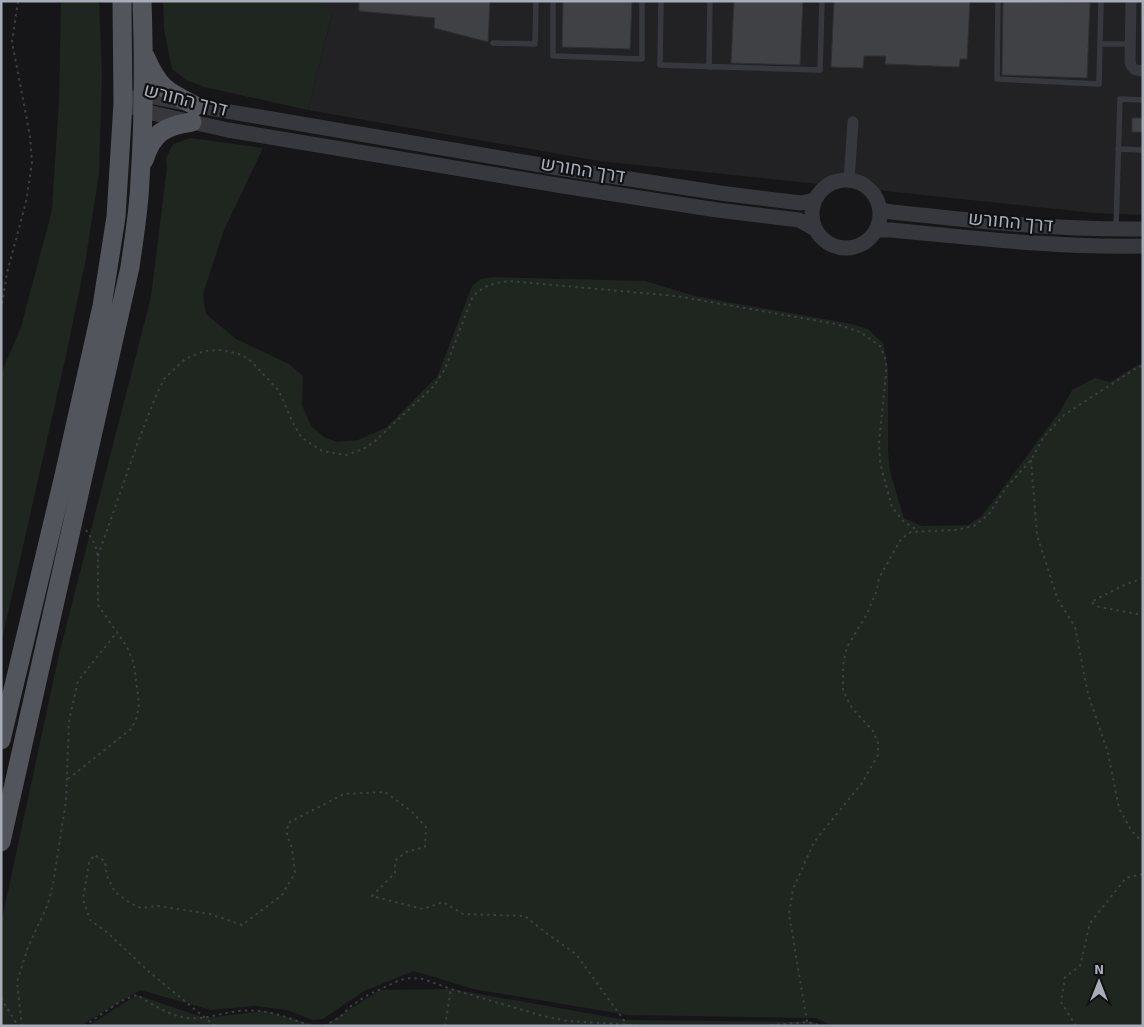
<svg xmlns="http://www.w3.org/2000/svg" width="1144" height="1027" viewBox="0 0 1144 1027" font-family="Signika,Heebo,sans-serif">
	<rect width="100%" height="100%" fill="#161618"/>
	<path fill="#222225" d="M318,1H1143V215L1094,213L599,161L308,110L332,15Z"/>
	<path fill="#1e261f" d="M61,1H99L102,76L99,173L86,258L67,351L1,644V374L21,327L52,210L59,100Z
		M163,1H318L332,14L308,110L204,87L186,80L172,69L164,29Z
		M191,138L263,148L224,230L203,294L206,314L236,339L289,364L303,376L302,405L311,426L324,437L337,442L358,440L387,427L437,377L472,286L481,279L493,277L645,281L699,297L852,324L868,329L883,343L888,369V451L890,472L904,518L922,526L968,525L982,516L1061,410L1072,390L1095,378L1110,382L1143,362V1026H833L816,1018L628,1015L473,989L414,971L364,991L323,1019L313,1020L287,1010L255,1006L211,1010L140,990L80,1026H1V924L59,654L151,297L167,167L166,158L173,144Z
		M451,989L626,1020L813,1022L822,1026H324L380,990Z
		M137,995L205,1018L264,1011L319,1026H88Z"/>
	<path fill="#404145" stroke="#303034" d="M359,1H490L488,42L434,28L435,18L359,11Z
		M563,1H632L630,49L562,47Z
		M734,1H803L800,65L731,63Z
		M834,1H970L967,59H960L959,67L885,64L886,56H864L863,68L831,67Z
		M1003,1L1090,3L1087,78L1002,75Z
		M1132,118H1143V132H1132Z"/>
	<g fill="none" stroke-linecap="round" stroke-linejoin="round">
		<path stroke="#3d3f44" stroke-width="2" stroke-dasharray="2.5 4" stroke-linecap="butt" d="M1,310L7,273L26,202L32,163L30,136L12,42L18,1
			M1031,460L1037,535L1058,600L1075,627L1088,694L1108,753L1119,808L1131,830L1143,843
			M98,556L138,442L155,398L164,379L185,359L204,351L223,350L242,355L252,362L279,391L292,421L301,437L322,451L346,455L363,449L374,442L434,386L445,369L472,298C482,286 493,283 509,281L676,296L836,324L860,332L880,346L886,360V373L879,443L880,463L892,507L903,521L917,530
			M1143,578L1122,586L1091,602L1099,607L1143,615
			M68,779L131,729L137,717L139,704L134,664L127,647L98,605V556L95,544L86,530
			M1,998L18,1026
			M807,1022L789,914L793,889L814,842L862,783L878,755V743L873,731L852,708L843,691V665L847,647L867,614L877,590L879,578L901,539L911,532L956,530L974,526L989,514L1006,488L1031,460L1043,438L1064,415L1138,367L1143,366
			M22,1026L17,982L28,947L48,904L53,884L66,801L69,721L78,681L117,632
			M84,1026L121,1001L137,995C152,1004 168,1015 186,1018C204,1020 221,1013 239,1011C265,1008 287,1017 310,1026
			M215,1026L147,970L108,933L90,920L83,899L89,863L94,855L105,861L107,876L115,892L130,903L141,908L158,906L210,914L242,925L282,895L295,873L292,848L287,835L288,823L344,794L385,792L411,811L426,827L425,847L406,852L395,861V873L372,896L423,909L443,902L463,914L525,916L546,933L576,954L628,1026
			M324,1026L340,1017L351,1006L366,996L400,980L411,978L423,979L451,989L543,1016L568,1021L648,1026
			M445,1026L451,989
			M764,1026L807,1022L823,1026
			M1076,1026L1061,1002L1065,977L1080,966L1090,923L1126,878L1143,874"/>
		<path stroke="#37383d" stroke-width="5.5" d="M553,1V56L642,59V1
			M661,1L660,65L820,70L822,1
			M998,1L997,79L1099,84L1101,1
			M493,43L535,44L536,1
			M1100,44H1131
			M709,67L710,1
			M1118,149L1143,150
			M1116,227L1120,99L1143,100"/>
		<path stroke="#37383d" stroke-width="11" d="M1131,1L1130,62C1132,70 1135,70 1143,71
			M849,180L853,122"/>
		<path stroke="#37383d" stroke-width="15" d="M134,98L143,95L231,112L565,169L720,193L801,203L815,200
			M133,107L143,111L228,130L563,186L717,210L799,220L815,229
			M812 214a34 34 0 1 1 68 0a34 34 0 1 1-68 0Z
			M880,210L892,212C975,221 1059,230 1143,229
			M876,230H891C975,238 1058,248 1143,246"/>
		<path stroke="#53555c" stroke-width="19" d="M145,56C159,88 166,91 196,106
			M144,160C153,132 165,126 192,122
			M1,740L63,480L102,306L116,217L123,103L122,1
			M1,842L130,267C134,238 139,210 140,180C144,121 144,61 142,1"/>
	</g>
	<g text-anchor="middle" stroke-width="4.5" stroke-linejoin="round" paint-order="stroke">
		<g font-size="19" fill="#a8adb8" stroke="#111113">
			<text transform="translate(186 99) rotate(14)" y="7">דרך החורש</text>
			<text transform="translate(583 169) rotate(9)" y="7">דרך החורש</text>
			<text transform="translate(1011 221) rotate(5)" y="7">דרך החורש</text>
		</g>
	</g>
	<rect width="1144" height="1027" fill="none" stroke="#a8adb8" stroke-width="5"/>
	<g transform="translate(1099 982)" stroke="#111113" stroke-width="4" paint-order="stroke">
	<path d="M0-4L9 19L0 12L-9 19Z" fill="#a8adb8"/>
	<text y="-8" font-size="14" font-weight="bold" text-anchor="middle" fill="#a8adb8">N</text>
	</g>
</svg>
